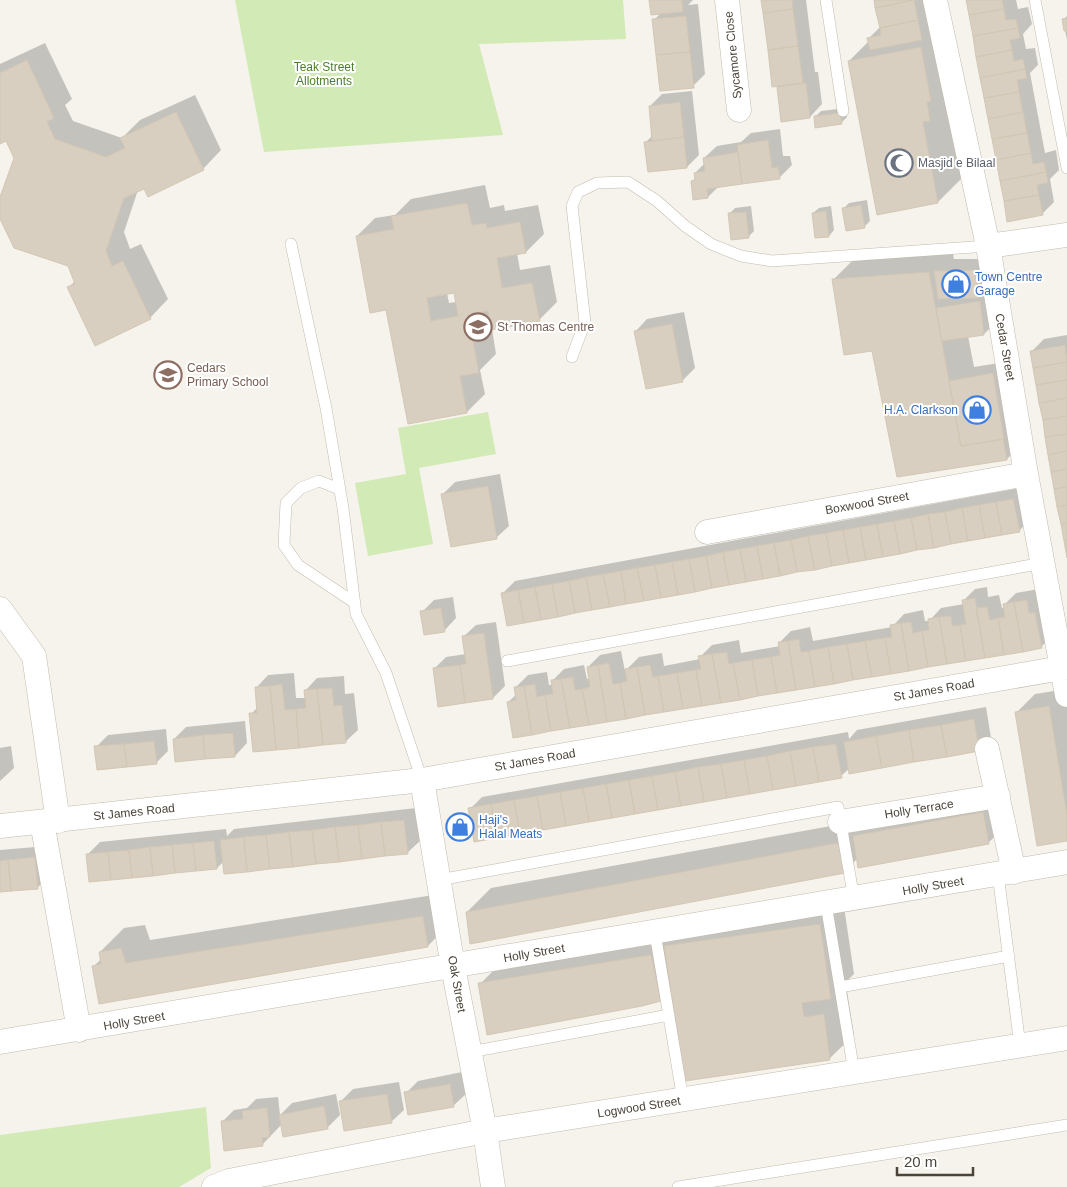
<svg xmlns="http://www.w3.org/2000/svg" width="1067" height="1187" viewBox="0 0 1067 1187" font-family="Helvetica,sans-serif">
	<rect width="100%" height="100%" fill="#f6f3ec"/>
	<path fill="#d2eab5" d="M235,0H623L626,39L479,44L503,135L264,152Z
		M488,412L496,454L419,468L433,544L368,556L355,483L406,474L398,428Z
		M206,1107L211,1168L179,1187H0V1135Z"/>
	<path fill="#0003" fill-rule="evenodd" d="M651,0H693L688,5L698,4L705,74L693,86L654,20L661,13Z
		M762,0H806L815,72H818L822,104L810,117L783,120Z
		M875,0H928L962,178L938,202L849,61L869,41V38L881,26Z
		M967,0H1016L1018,9L1028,7L1032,24L1023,34L1026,49L1035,48L1038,65L1030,73L1045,153L1056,150L1059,170L1050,179L1054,202L1042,214Z
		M1067,16V40L1063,20Z
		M45,43L72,99L65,105L73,121L122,138L140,120L195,95L221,150L203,169L138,190L124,232L130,249L141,244L168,299L150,318L68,288L75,281L69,265L0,216V201L15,158L6,139L0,142V64Z
		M692,91L699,155L687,167L646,142L653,135L650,106L662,94Z
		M846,108L847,117L841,123L815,117L821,111Z
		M780,129L783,156H790L792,165L779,178L719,186L708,197L692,182L696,178L695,173L705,163L704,158L717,146L741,142L751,133Z
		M485,185L490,208L504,205L505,211L538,205L544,234L526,252L517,253L520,270L550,265L557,302L539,320L492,329L496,354L480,370L485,394L467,412L387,308L357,236L375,218L395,215L411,199ZM455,292L456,302L449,303L447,293Z
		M867,200L870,221L864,227L843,209L849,203Z
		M751,206L754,231L748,237L729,214L735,208Z
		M831,206L834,230L829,236L813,213L819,208Z
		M952,249L954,259H987L990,284L983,291L992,290L996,322L984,334L968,336L974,367L1005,362L1031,435L1007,459L873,349L833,280L857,256Z
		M684,312L695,368L682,381L635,332L647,319Z
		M1067,335V553L1032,351L1044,339Z
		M500,474L509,526L496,538L443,494L455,482Z
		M1025,487L1031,518L1019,531L502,594L515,581Z
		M987,587L988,597L999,595L1002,608H1004V605L1016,593L1039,589L1053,635L1041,647L508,702L517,694L516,687L528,675L547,672L549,685H553L552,681L564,669L584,665L587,679L590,678L588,667L600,655L621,651L625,671L639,657L662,653L664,666L700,659V657L712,645L739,640L741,653L780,646L779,643L791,631L801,629L810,627L813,641L892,627L904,614L923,610L925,621H929L941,608L964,604L963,601L975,589Z
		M453,597L456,618L444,631L422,612L434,600Z
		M496,622L505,686L493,698L434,669L446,657L466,654L463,637L476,625Z
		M294,673L296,698H306L305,691L317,678L344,676L345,694L354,693L358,730L345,742L251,714L258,707L256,688L268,675Z
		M1067,689V840L1017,712L1035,694Z
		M986,707L991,738L979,750L850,768L841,776L470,809L482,797L848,732L849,739L857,730Z
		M245,721L247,743L235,756L174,739L186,727Z
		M166,729L168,751L156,763L96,747L108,735Z
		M11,746L14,768L0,781V748Z
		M1001,795L1007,825L988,843L858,858L844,872L467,912L491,888Z
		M416,808L420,841L407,853L224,861L217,868L88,854L100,842L226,829L227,836L234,829Z
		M47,846L49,876L37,888L0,891V850Z
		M446,893L451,922L428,946L94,966L101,959L100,952L124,928L145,925L150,940Z
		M843,900L854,974L836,992L847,991L854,1035L830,1058L686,1080L672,988L660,999L480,984L504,960Z
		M462,1072L466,1094L453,1106L406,1093L418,1081Z
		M399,1082L404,1110L391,1122L341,1101L353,1089Z
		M336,1094L340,1115L328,1127L282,1124L262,1145L222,1122L234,1110L247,1108L256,1099L278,1097L280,1115L292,1103Z"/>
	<path fill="#d8cfc1" stroke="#d3c7b4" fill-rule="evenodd" d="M649,0H682L683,12L651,15Z
		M761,0H792L793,9L763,13Z
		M874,0H914L875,8Z
		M914,0L918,20L880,28L875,8Z
		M966,0H1002L1004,9L969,15Z
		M793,9L798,46L768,50L763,13Z
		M1004,9L1006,20L1016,19L1018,28L973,36L969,15Z
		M686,16L690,52L656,55L652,19Z
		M1067,18V31H1064L1062,19Z
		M918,20L922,40L870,50L867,38L881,35L880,28Z
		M1018,28L1020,38L1010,40L1012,50L976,57L973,36Z
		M798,46L803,83L772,87L768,50Z
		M921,47L931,101L927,102L930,121L923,122L938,203L877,215L848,61Z
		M1012,50L1014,61L1023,59L1025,69L980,78L976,57Z
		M690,52L694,88L660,91L656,55Z
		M27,60L54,118L47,122L55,139L106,157L125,148L120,138L176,112L204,170L148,197L144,189L124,198L106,251L112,266L123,261L151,319L95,346L67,287L75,284L68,266L14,248L0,219V197L14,158L6,141L0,144V73Z
		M1025,69L1027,78L1017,80L1019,92L984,98L980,78Z
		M806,83L810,118L781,122L777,87Z
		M1019,92L1023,112L988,119L984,98Z
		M680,102L684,137L652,141L649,106Z
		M1023,112L1027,133L992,139L988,119Z
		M840,113L842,124L815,128L814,116Z
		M1027,133L1031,153L996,160L992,139Z
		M684,137L687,168L648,172L644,142Z
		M768,140L772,168L778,167L780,179L742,184L737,145Z
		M738,152L742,184L707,189L708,198L693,200L691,181L695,180L694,173L705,171L703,158Z
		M1031,153L1033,164L1044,162L1046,172L1000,181L996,160Z
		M1046,172L1048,183L1037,185L1039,195L1004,201L1000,181Z
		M1039,195L1043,215L1007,222L1004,201Z
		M467,203L472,225L486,223L487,228L520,222L526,253L497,258L502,288L532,283L540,321L491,330L488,311L468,315L479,373L460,376L467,413L408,424L386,310L370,313L356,236L394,229L391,216ZM454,293L458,316L431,321L427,298Z
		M861,205L865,228L846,231L842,208Z
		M826,211L829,237L815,238L812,213Z
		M746,212L749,238L731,240L728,213Z
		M975,270L978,298L938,299L934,271Z
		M929,272L961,446L1003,439L1007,460L897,477L872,351L844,355L832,279Z
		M980,301L984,335L942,341L936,308Z
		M672,324L683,382L646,389L634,331Z
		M1065,345L1067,362L1033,368L1030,351Z
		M1067,362V380L1036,385L1033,368Z
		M993,373L1004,439L961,446L949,381Z
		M1067,380V398L1039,403L1036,385Z
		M1067,398V416L1043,420L1039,403Z
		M1067,416V434L1045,437L1043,420Z
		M1067,434V451L1048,455L1045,437Z
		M1067,451V469L1051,472L1048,455Z
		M1067,469V487L1054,489L1051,472Z
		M488,486L497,539L451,547L441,494Z
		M1067,487V505L1057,507L1054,489Z
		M1013,499L1020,532L1002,535L996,502Z
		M996,502L1002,535L985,538L979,505Z
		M979,505L985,538L968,541L962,508Z
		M1067,505V523L1061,524L1057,507Z
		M962,508L968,541L951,544L945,512Z
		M945,512L951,544L934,548L928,514Z
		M928,514L934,548L917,550L911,518Z
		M911,518L917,550L900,554L894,521Z
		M894,521L900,554L883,557L877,524Z
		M1067,523V540L1064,541L1061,524Z
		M877,524L883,557L866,560L860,527Z
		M860,527L866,560L849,563L843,530Z
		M843,530L849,563L832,566L826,533Z
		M826,533L832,566L815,570L808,536Z
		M808,536L815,570L797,572L791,540Z
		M791,540L797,572L780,576L774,543Z
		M1067,540V558L1064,541Z
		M774,543L780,576L763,579L757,546Z
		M757,546L763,579L746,582L740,549Z
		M740,549L746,582L729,585L723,552Z
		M723,552L729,585L712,588L706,556Z
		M706,556L712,588L695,592L689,559Z
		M689,559L695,592L678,595L672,562Z
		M672,562L678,595L661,598L655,565Z
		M655,565L661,598L644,601L637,568Z
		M637,568L644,601L626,604L621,571Z
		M621,571L626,604L610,607L603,574Z
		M603,574L610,607L592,610L586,577Z
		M586,577L592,610L575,613L569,581Z
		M569,581L575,613L558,617L552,584Z
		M552,584L558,617L541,620L535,587Z
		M535,587L541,620L524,623L518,590Z
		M518,590L524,623L507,626L501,593Z
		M975,598L985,658L966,661L960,625L966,624L962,600Z
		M1027,600L1029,613L1035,612L1042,648L1023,652L1014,602Z
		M1014,602L1023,652L1004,655L998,618L1005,617L1003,604Z
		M987,607L990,620L998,618L1004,655L985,658L976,608Z
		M441,608L445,632L424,635L420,611Z
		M951,616L952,626L960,625L966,661L947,664L939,617Z
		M939,617L947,664L928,667L922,631L929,630L928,619Z
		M911,622L913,633L922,631L928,667L909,671L901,623Z
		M901,623L909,671L891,674L885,638L892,637L890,625Z
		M484,633L493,699L465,703L460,665L466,664L462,636Z
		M885,638L891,674L872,677L865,641Z
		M799,639L801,652L809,651L815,687L796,690L788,641Z
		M788,641L796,690L777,693L771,657L780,655L778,642Z
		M865,641L872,677L853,680L847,644Z
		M847,644L853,680L834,684L828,647Z
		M828,647L834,684L815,687L809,651Z
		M727,652L729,664L733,663L740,700L721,703L712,654Z
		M712,654L721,703L702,706L696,670L701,669L698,656Z
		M771,657L777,693L758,696L752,660Z
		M752,660L758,696L740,700L733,663Z
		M609,663L613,684L620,683L626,719L607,722L598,665Z
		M460,665L465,703L438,707L433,668Z
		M598,665L607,722L589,725L582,689L590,687L587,667Z
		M650,665L653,677L658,676L664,712L645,715L637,667Z
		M637,667L645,715L626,719L620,683L627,681L625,669Z
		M696,670L702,706L683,709L677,673Z
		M677,673L683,709L664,712L658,676Z
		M573,677L575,690L582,689L589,725L570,728L561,679Z
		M561,679L570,728L551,731L545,695L553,694L551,680Z
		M282,684L285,710L296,709L299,748L276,750L270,686Z
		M535,684L537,697L545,695L551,731L532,735L524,686Z
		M270,686L276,750L253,752L249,713H257L255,687Z
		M524,686L532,735L513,738L507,702L516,700L514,687Z
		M332,688L334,706L342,705L346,743L323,745L317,689Z
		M317,689L323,745L299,748L296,709L306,708L304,690Z
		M1049,706L1067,815V841L1037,846L1015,712Z
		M974,719L979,751L947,757L941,725Z
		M941,725L947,757L914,762L909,730Z
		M909,730L914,762L882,768L876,736Z
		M233,733L235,757L205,759L203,735Z
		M203,735L205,759L175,762L173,739Z
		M876,736L882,768L849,774L844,742Z
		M154,741L157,764L127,767L124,744Z
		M124,744L127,767L97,770L94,746Z
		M836,744L842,778L819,782L813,747Z
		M813,747L819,782L796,786L790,751Z
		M790,751L796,786L773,790L767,756Z
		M767,756L773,790L750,794L744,760Z
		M744,760L750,794L727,798L721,764Z
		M721,764L727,798L704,802L698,767Z
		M698,767L704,802L681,806L675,772Z
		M675,772L681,806L658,810L652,776Z
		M652,776L658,810L635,814L629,780Z
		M629,780L635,814L612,818L606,784Z
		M606,784L612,818L589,822L583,788Z
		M583,788L589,822L566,826L560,792Z
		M560,792L566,826L543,830L537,796Z
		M537,796L543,830L520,834L514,800Z
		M514,800L520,834L497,838L491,804Z
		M491,804L497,838L474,842L468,808Z
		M983,812L989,844L858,868L853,836Z
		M404,820L408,854L385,856L381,822Z
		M381,822L385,856L362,859L358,825Z
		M358,825L362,859L339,862L335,827Z
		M335,827L339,862L316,864L312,830Z
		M312,830L316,864L293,867L289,832Z
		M289,832L293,867L270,869L266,835Z
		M266,835L270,869L247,872L244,837Z
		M244,837L247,872L224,874L220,840Z
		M214,841L217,869L196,871L193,843Z
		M193,843L196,871L175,873L172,845Z
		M838,843L845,873L470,944L466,912Z
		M172,845L175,873L153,876L150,847Z
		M150,847L153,876L132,878L129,850Z
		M129,850L132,878L111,880L108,852Z
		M108,852L111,880L89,882L86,854Z
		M35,857L38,889L11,891L8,860Z
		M8,860L11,891L0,892V861Z
		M423,916L428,947L99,1004L92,966L101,964L99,952L121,948L126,963Z
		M820,924L831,999L802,1003L804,1017L824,1014L830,1060L685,1081L664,946Z
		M651,955L661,1001L642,1006L487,1035L478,983Z
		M450,1084L454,1107L408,1115L404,1092Z
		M387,1094L392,1123L344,1131L339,1101Z
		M324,1106L328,1129L283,1137L279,1115Z
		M267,1108L270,1137L262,1138L263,1146L224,1151L221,1121L243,1119L242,1111Z"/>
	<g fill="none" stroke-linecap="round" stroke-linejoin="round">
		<g stroke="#c2bbae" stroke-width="12">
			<path id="lane" d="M826,0L843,111
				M1035,0L1067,168
				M291,244L326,408L343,508L356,614L386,673L422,780
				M572,357L585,322L572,206L578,192L597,183L628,182L657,201L685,226L711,244L741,256L772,261L988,246
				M339,489L319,481L301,488L286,503L284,545L298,565L355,603
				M507,661L1043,563
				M998,874L1020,1046
				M439,880L838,807L854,899
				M826,904L854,1072
				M655,933L683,1100
				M840,987L1009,956
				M470,1052L669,1015
				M678,1187L1067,1125"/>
		</g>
		<g stroke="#c2bbae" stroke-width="25">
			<path id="street" d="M727,0L739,110
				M935,0L988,246L1026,474L1067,695
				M988,246L1067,235
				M707,532L1026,474
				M0,609L34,656L58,821
				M987,749L1014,872
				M422,780L453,967L485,1131L493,1187
				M42,822L79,1030
				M840,822L998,796
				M0,826L422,780L1067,667
				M0,1042L1067,862
				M214,1187L229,1181L485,1131L1067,1038"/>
		</g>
		<use href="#lane" stroke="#fff" stroke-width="11"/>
		<use href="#street" stroke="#fff" stroke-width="24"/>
	</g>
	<defs>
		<g id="mosque-ring" transform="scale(1.4375)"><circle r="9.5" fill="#fff" stroke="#6b7280" stroke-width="1.5"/><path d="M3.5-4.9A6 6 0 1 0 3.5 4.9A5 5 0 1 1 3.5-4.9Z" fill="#6b7280"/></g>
		<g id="shop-ring" transform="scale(1.4375)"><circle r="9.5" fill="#fff" stroke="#3f7fe0" stroke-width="1.5"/><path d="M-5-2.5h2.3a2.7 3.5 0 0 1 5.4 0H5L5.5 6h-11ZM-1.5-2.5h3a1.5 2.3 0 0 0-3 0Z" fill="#3f7fe0"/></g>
		<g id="school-ring" transform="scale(1.4375)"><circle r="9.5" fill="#fff" stroke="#8d6e63" stroke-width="1.5"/><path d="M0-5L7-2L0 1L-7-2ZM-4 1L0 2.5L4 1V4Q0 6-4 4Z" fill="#8d6e63"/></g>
	</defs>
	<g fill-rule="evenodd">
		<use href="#mosque-ring" x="899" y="163"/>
		<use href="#shop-ring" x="956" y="284"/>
		<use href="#school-ring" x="478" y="327"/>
		<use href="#school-ring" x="168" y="375"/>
		<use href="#shop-ring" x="977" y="410"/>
		<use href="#shop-ring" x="460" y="827"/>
	</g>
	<g text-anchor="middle" stroke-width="4" stroke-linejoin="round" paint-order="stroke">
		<g font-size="12" fill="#4b4439" stroke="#fff">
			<text transform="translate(733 55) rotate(-96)" y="4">Sycamore Close</text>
			<text transform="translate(1005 347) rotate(80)" y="4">Cedar Street</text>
			<text transform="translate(867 503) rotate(-10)" y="4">Boxwood Street</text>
			<text transform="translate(934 690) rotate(-10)" y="4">St James Road</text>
			<text transform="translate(535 760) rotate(-10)" y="4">St James Road</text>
			<text transform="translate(919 809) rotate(-9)" y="4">Holly Terrace</text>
			<text transform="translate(134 812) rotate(-6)" y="4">St James Road</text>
			<text transform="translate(933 886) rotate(-10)" y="4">Holly Street</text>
			<text transform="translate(534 953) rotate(-10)" y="4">Holly Street</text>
			<text transform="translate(457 984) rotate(80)" y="4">Oak Street</text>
			<text transform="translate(134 1021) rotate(-10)" y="4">Holly Street</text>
			<text transform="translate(639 1107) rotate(-9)" y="4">Logwood Street</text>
		</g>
		<g font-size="12" fill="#4a7f2a" stroke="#fff">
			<text x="324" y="71">Teak Street<tspan x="324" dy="14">Allotments</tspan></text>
		</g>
		<g font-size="12" fill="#5b616d" stroke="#fff" text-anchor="start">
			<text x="918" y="167">Masjid e Bilaal</text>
		</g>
		<g font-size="12" fill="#366cbe" stroke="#fff" text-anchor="start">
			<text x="975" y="281">Town Centre<tspan x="975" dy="14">Garage</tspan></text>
			<text x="958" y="414" text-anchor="end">H.A. Clarkson</text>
			<text x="479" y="824">Haji's<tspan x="479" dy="14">Halal Meats</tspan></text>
		</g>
		<g font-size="12" fill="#785e54" stroke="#fff" text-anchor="start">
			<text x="497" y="331">St Thomas Centre</text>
			<text x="187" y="372">Cedars<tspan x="187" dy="14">Primary School</tspan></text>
		</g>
	</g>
	<path d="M897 1167v8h76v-8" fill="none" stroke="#4b4439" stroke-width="2.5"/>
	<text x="904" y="1167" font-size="15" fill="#4b4439" stroke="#ffffff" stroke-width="4" paint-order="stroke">20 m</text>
</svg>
